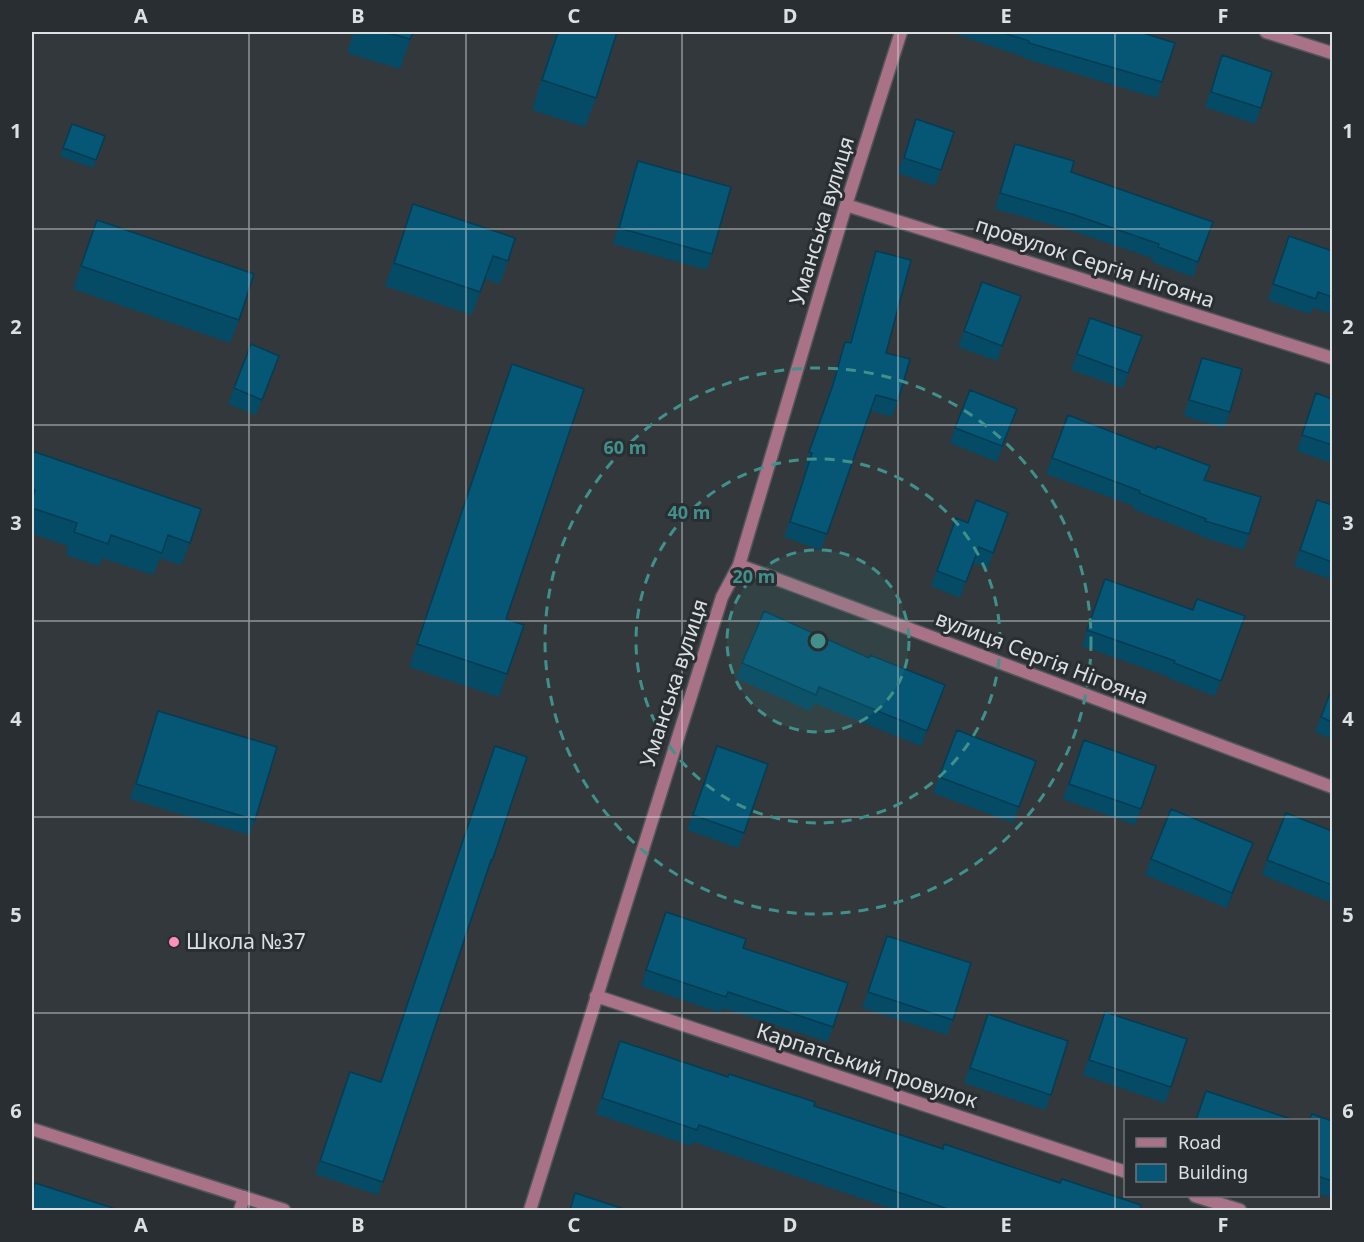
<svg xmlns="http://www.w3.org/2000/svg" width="1364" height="1242" viewBox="0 0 1364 1242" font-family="'Noto Sans',sans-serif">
	<rect width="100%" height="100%" fill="#32383c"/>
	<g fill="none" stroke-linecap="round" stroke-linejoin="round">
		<g stroke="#51565a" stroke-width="15">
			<path id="service" d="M240,1210L244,1197"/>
		</g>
		<g stroke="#51565a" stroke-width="15">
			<path id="minor" d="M1266,32L1332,53
				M846,205L1332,358
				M739,565L1332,787
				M596,996L1126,1172
				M1195,1196L1240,1210
				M530,1210L722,597L739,565L846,205L901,32"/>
		</g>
		<g stroke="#51565a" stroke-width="15">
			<path id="tertiary" d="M32,1129L284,1210"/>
		</g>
		<use href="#service" stroke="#aa7286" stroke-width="12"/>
		<use href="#minor" stroke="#aa7286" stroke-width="12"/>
		<use href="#tertiary" stroke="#aa7286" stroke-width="12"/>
	</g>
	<path fill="#054b65" d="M354,32H413L400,69L347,53Z
		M556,32H617L596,98L585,127L532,110Z
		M949,32H1140L1162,82L1157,98L1023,58L1024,57Z
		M1222,55L1261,108L1255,124L1205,107Z
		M72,124L105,136L93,168L60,156Z
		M911,135L941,170L935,186L898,173Z
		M1015,144L1071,172L1213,222L1193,277L1152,262L1154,259L1067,229L995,209L1009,159Z
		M638,161L712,254L707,270L613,244L632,176Z
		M413,204L508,261L500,284L485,279L472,315L385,286Z
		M97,220L239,320L230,343L73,289Z
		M876,251L886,353L898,401L892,417L871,411L821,550L784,537L807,469L804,468L827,401L840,357L845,342L849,343L870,266Z
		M1332,251V314L1313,308L1310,314L1268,300L1284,252Z
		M982,282L1021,296L997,361L958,347Z
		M1090,318L1142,336L1123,388L1071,370Z
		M251,344L279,356L256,415L228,404Z
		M1202,358L1230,412L1224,428L1184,416L1196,373Z
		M512,364L506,619L507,674L499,697L409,667Z
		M1332,399V463L1297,451L1311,409Z
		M1068,415L1205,480L1249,534L1244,550L1199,536L1200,535L1133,509L1134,506L1046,474Z
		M1011,424L997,462L950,443L955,428Z
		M32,451L190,543L181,565L160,558L153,575L102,558L99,566L66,555L68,546L32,534Z
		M1317,500L1332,505V580L1294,566Z
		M1008,513L988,568L973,563L960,598L931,586L956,518L968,523Z
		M1105,579L1193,610L1245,616L1215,696L1168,678L1169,677L1082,646Z
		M869,658L945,685L921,746L814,703L810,711L736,678L742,663Z
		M1332,688V739L1315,732Z
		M158,711L255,820L249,835L130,799Z
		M957,730L1036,761L1013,823L933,793Z
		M1084,740L1156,766L1135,825L1063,799Z
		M717,746L744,833L738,848L687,830Z
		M490,760L492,861L487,874H486L378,1195L315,1174L345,1085L381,1082Z
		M1332,831V903L1262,875L1267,860Z
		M1151,859H1247L1227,908L1145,875Z
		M666,912L743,948L833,1027L828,1042L722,1008L721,1013L641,986Z
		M887,936L953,1020L947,1035L862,1008Z
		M1099,1027L1171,1087L1165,1103L1083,1075Z
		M983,1030L1051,1095L1045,1110L964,1083Z
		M620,1041L943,1149L1140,1210H896L693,1142L691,1146L596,1114Z
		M1317,1120L1332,1121V1198L1317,1193Z"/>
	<path fill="#043d53" d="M1253,843L1247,859L1227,908L1232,893Z"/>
	<path fill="#065776" stroke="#043d53" stroke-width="1.5" d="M384,32H413L410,39Z
		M558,32H617L596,98L542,80Z
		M1001,32H1140L1175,43L1162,82L1029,43V41Z
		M1222,55L1272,72L1261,108L1211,92Z
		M916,119L954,132L941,170L904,158Z
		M72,124L105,136L96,160L63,148Z
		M1015,144L1074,161L1071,172L1213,222L1198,262L1158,247L1159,244L1072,214L1000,193Z
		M638,161L731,187L712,254L619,228Z
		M413,204L515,238L508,261L493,256L480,292L394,263Z
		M97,220L254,274L239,320L81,266Z
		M1289,236L1332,251V297L1318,292L1316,299L1273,284Z
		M876,251L911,260L886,353L910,359L898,401L876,395L827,534L790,522L812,453L809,452L833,385L845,342L851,343Z
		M982,282L1021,296L1002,346L964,331Z
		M1090,318L1142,336L1128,373L1077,354Z
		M251,344L279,356L262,400L234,388Z
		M1202,358L1242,369L1230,412L1189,400Z
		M512,364L584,389L506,619L524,625L507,674L417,644Z
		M970,390L1017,409L1002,446L955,428Z
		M1316,393L1332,399V445L1302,435Z
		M1068,415L1156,449L1157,446L1210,466L1204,480L1261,497L1249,534L1205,521L1206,519L1139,493L1140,491L1052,458Z
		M32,451L201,509L190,543L168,535L162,553L111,535L108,544L74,532L77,523L32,508V501L35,490L32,489Z
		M976,500L1008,513L993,553L979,547L966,582L937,571L956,518L968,523Z
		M1317,500L1332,505V562L1300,550Z
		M1105,579L1193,610L1197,599L1245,616L1221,681L1174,663L1175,661L1087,630Z
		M764,611L869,658L870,655L945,685L927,731L819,687L816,695L742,663Z
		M1332,688V722L1321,717Z
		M158,711L277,747L255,820L136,784Z
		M957,730L1036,761L1019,807L939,777Z
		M1084,740L1156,766L1141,809L1069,784Z
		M495,746L527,757L492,861L491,860L383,1182L320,1161L350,1072L381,1082Z
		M717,746L768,764L744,833L693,815Z
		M1171,809L1253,843L1232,893L1151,859Z
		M1286,813L1332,831V885L1267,860Z
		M666,912L746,939L743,948L848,983L833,1027L728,992L726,997L646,970Z
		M887,936L971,963L953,1020L868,992Z
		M1105,1012L1187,1039L1171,1087L1089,1060Z
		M988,1014L1068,1041L1051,1095L970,1068Z
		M620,1041L728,1077L729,1074L815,1102L814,1106L943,1149L944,1144L1060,1183L1062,1179L1141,1205L1140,1210H951L699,1125L697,1130L602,1098Z
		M1206,1091L1294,1120H1196Z
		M1312,1114L1332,1121V1181L1317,1176V1120H1309Z
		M35,1183L119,1210H32V1194Z
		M575,1193L627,1210H570Z"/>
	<path fill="none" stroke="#dce0e2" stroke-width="1.5" stroke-opacity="0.55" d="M249,32V1210M466,32V1210M682,32V1210M898,32V1210M1115,32V1210M32,229H1332M32,425H1332M32,621H1332M32,817H1332M32,1013H1332"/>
	<circle cx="818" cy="641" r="91" fill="#42908b" fill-opacity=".12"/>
	<g fill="none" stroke="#42908b" stroke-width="3" stroke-dasharray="10 8">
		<circle cx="818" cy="641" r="91"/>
		<circle cx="818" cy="641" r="182"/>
		<circle cx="818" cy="641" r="273"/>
	</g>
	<circle fill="#ff8eba" stroke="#292e32" stroke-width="2" cx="174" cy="942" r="6"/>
	<g text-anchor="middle" stroke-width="6" stroke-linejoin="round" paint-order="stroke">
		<g font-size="21" fill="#dce0e2" stroke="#292e32">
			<text transform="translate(822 221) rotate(-73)" y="7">Уманська вулиця</text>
			<text transform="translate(1095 263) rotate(18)" y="7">провулок Сергія Нігояна</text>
			<text transform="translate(1042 658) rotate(21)" y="7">вулиця Сергія Нігояна</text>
			<text transform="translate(674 683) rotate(-72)" y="7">Уманська вулиця</text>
			<text transform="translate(867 1066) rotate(18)" y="7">Карпатський провулок</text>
		</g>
		<g font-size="21" fill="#dce0e2" stroke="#292e32" text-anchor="start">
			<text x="186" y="949">Школа №37</text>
		</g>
	</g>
	<circle cx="818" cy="641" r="9" fill="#42908b" stroke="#292e32" stroke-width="3"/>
	<g font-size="18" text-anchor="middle" font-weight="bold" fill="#42908b" stroke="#292e32" stroke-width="6" stroke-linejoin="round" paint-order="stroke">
		<text x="625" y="454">60 m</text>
		<text x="689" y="519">40 m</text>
		<text x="754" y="583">20 m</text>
	</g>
	<rect width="1364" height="1242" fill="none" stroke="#292e32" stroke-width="66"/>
	<rect x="1124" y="1119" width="195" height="78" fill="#292e32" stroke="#717578" stroke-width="1.5"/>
	<rect x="1136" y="1138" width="30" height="9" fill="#aa7286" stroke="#717578" stroke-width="1.5"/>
	<text x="1178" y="1149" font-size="18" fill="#dce0e2">Road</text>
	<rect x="1136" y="1164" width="30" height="18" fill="#065776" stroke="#717578" stroke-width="1.5"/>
	<text x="1178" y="1179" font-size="18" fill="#dce0e2">Building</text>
	<rect x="33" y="33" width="1298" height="1176" fill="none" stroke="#dce0e2" stroke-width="2"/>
	<g font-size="20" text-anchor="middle" font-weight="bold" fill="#dce0e2">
		<text x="141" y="23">A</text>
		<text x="358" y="23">B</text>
		<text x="574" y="23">C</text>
		<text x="790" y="23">D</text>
		<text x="1006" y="23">E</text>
		<text x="1223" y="23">F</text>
		<text x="16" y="138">1</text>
		<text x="1348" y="138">1</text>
		<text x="16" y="334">2</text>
		<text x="1348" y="334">2</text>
		<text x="16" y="530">3</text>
		<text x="1348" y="530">3</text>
		<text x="16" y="726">4</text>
		<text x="1348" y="726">4</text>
		<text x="16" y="922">5</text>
		<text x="1348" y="922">5</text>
		<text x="16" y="1118">6</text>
		<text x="1348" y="1118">6</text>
		<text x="141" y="1232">A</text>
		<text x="358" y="1232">B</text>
		<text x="574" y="1232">C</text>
		<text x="790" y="1232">D</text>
		<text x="1006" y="1232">E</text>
		<text x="1223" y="1232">F</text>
	</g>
</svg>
